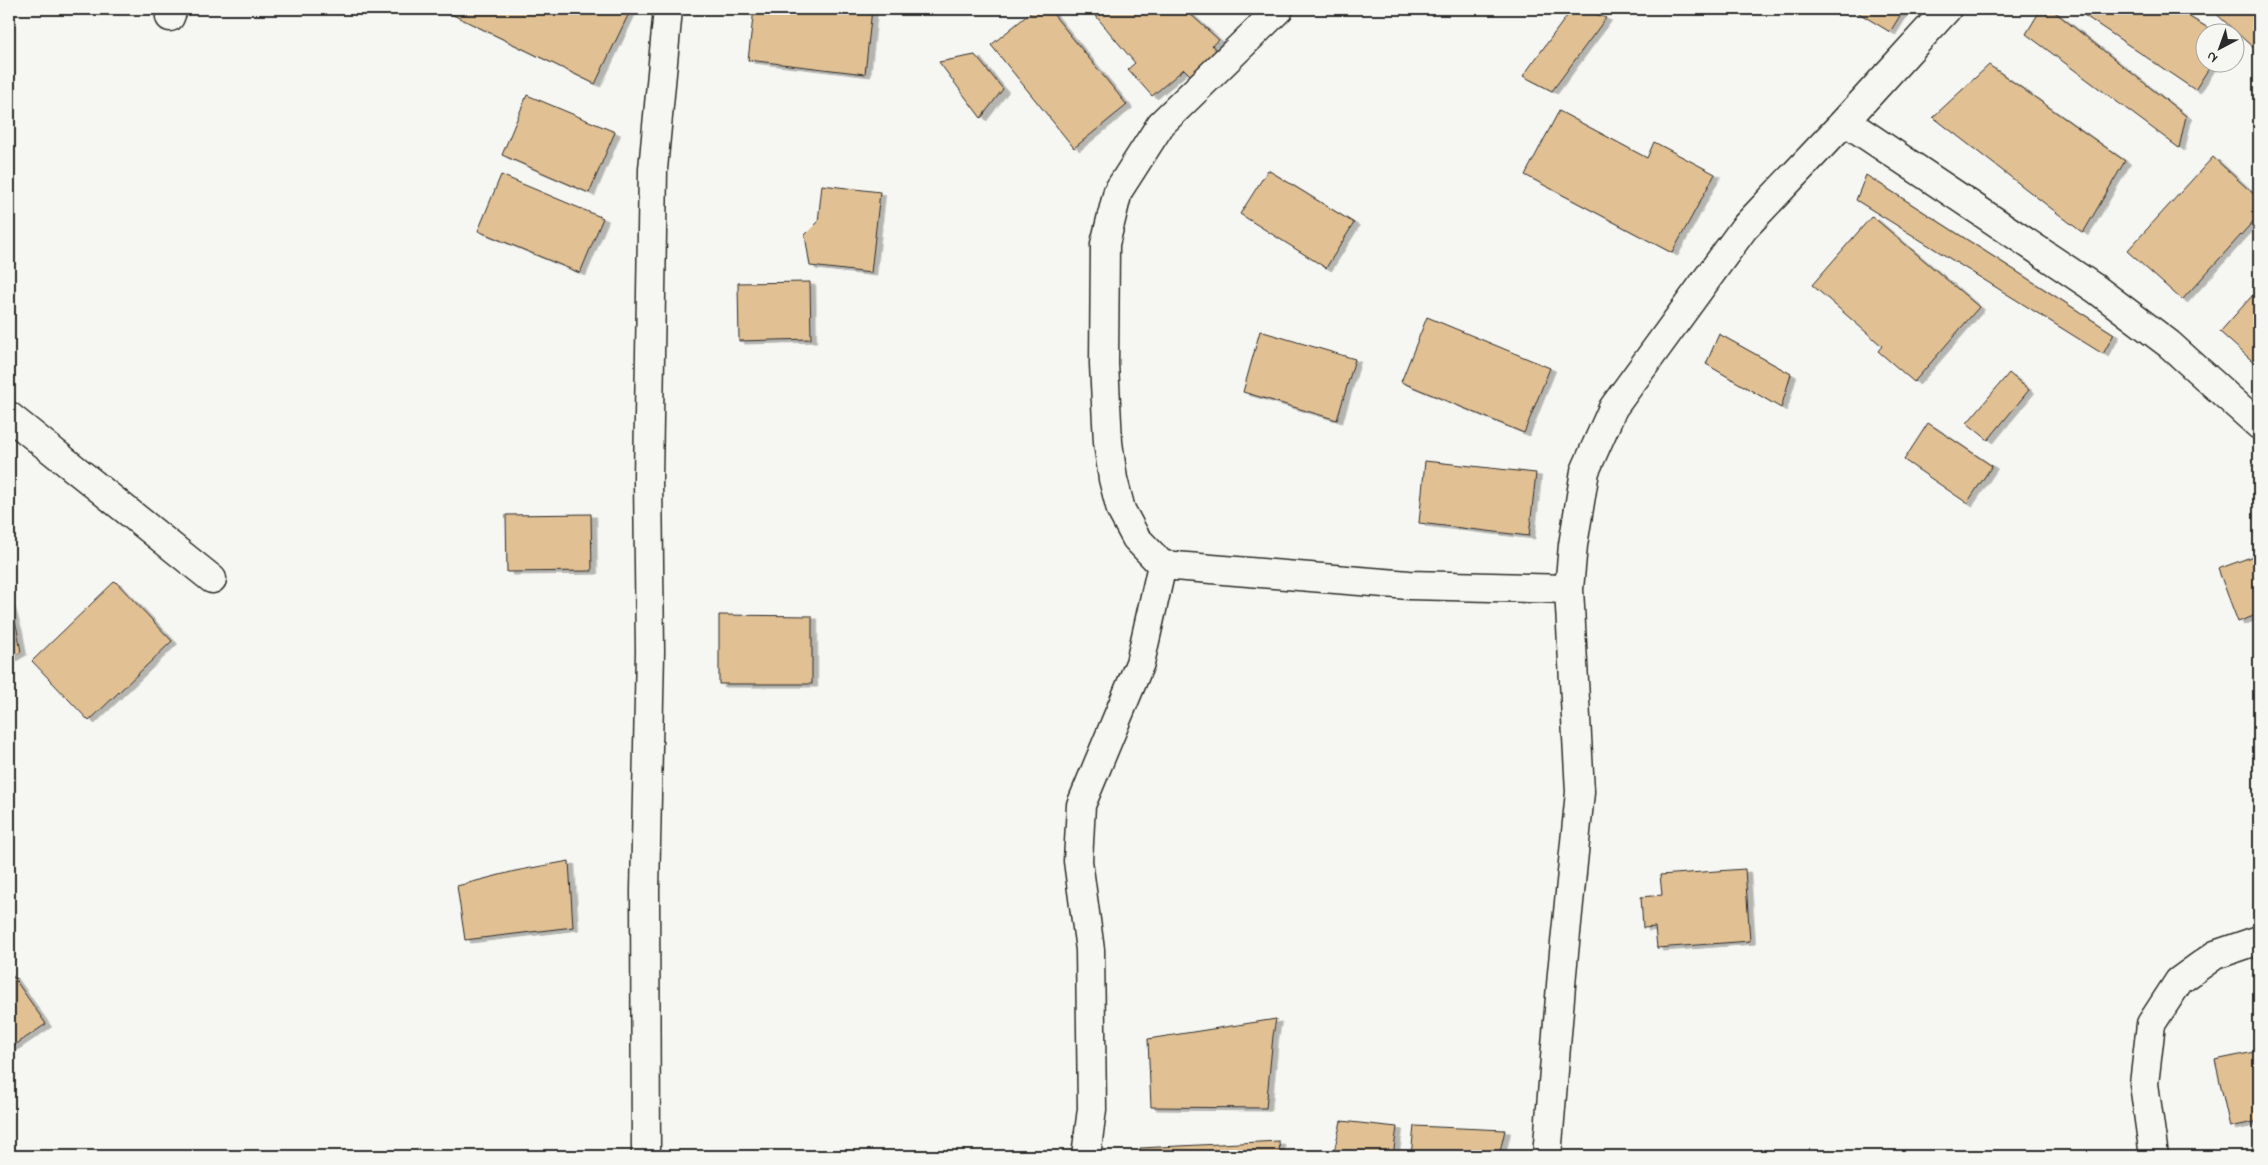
<svg xmlns="http://www.w3.org/2000/svg" width="2268" height="1165" viewBox="0 0 2268 1165" font-family="'Indie Flower',sans-serif">
	<defs>
		<filter id="shadow"><feDropShadow dx="5.5" dy="3" stdDeviation="0" flood-color="#0004"/></filter>
	</defs>
	<rect width="100%" height="100%" fill="#f6f6f2"/>
	<filter id="ink" filterUnits="userSpaceOnUse"><feTurbulence type="fractalNoise" baseFrequency=".02" numOctaves="2"/><feDisplacementMap in="SourceGraphic" scale="10" xChannelSelector="R" yChannelSelector="G"/><feConvolveMatrix kernelMatrix="1 2 1 2 8 2 1 2 1" color-interpolation-filters="sRGB"/></filter>
	<g filter="url(#ink)">
		<path fill="#e1c093" stroke="#2b2b2b" filter="url(#shadow)" d="M441,9H631L595,84Z
			M754,9H872L865,74L748,60Z
			M1035,9H1049L1127,105L1074,148L991,45Z
			M1090,9H1191L1188,12L1219,40L1212,45L1218,52L1190,75L1184,69L1152,96L1128,69L1135,63Z
			M1572,9H1583L1606,18L1552,91L1523,76Z
			M1852,9H1904L1890,32Z
			M2041,9H2051L2186,116L2179,148L2026,34Z
			M2075,9H2176L2215,32H2206V62H2213L2195,90Z
			M2211,9H2259V53Z
			M975,55L1003,89L981,118L939,62Z
			M1989,65L2125,161L2083,233L1933,117Z
			M527,95L615,132L589,193L502,155Z
			M1559,111L1647,158L1654,142L1715,174L1672,253L1525,175Z
			M2213,157L2259,199V215L2182,300L2127,251Z
			M1268,170L1354,223L1326,268L1240,214Z
			M501,175L603,218L580,273L478,231Z
			M1866,175L2114,334L2103,354L1856,200Z
			M822,185L880,192L871,273L810,266L805,235L818,222Z
			M1872,216L1979,307L1914,382L1878,351L1882,346L1812,285Z
			M810,282L811,339L739,341L738,283Z
			M2259,288V367L2220,332Z
			M1427,317L1550,368L1524,433L1401,382Z
			M1260,331L1355,359L1337,420L1243,392Z
			M1719,334L1791,374L1781,408L1706,364Z
			M2009,373L2029,390L1988,440L1967,423Z
			M1928,423L1992,466L1967,503L1904,460Z
			M1425,461L1536,473L1529,536L1419,523Z
			M591,514L592,571L507,572L506,515Z
			M2259,554V614L2238,622L2218,569Z
			M115,581L172,641L89,721L32,661Z
			M9,603L17,629L21,652L9,659Z
			M719,615L812,616V684H719Z
			M569,861L573,927L465,940L457,886L515,871Z
			M1745,869L1750,941L1657,948L1655,927L1643,928L1641,897L1662,895L1660,875Z
			M9,975H12L46,1024L9,1049Z
			M1276,1019L1273,1036L1266,1108L1151,1107L1148,1039Z
			M2259,1051V1121L2230,1127L2215,1060Z
			M1341,1121L1397,1127L1393,1156H1333Z
			M1414,1126L1505,1130L1499,1156H1411Z
			M1279,1141L1280,1156H1140V1148Z"/>
		<g fill="none" stroke-linecap="round" stroke-linejoin="round">
			<g stroke="#2b2b2b" stroke-width="31">
				<path id="minor" d="M1279,9L1161,124L1118,191L1105,244L1104,364L1108,442L1113,479L1121,510L1136,538L1162,565L1409,585L1569,589
					M170,17L173,9
					M1845,121L2096,289L2169,344L2259,425
					M9,416L212,579
					M646,1156L645,891L650,651L648,479L653,169L668,9
					M1086,1156L1092,1109L1090,950L1078,861L1081,805L1140,663L1162,565
					M1547,1156L1562,973L1580,792L1569,589L1573,545L1585,471L1613,408L1744,228L1845,121L1947,9
					M2154,1156L2144,1084L2151,1024L2179,981L2215,955L2259,940"/>
			</g>
			<use href="#minor" stroke="#f6f6f2" stroke-width="28"/>
		</g>
	</g>
	<rect width="2268" height="1165" fill="none" stroke="#f6f6f2" stroke-width="30"/>
	<rect x="15" y="15" width="2238" height="1135" fill="none" stroke="#2b2b2b" stroke-width="2" filter="url(#ink)"/>
	<g transform="translate(2220 48) rotate(221)"><circle r="24" fill="#f6f6f2" stroke="#a5a5a2"/>
	<path d="M0-4L9 19L0 12L-9 19Z" fill="#2b2b2b"/>
	<text y="-8" font-size="14" font-weight="bold" text-anchor="middle" fill="#2b2b2b">N</text>
	</g>
</svg>
